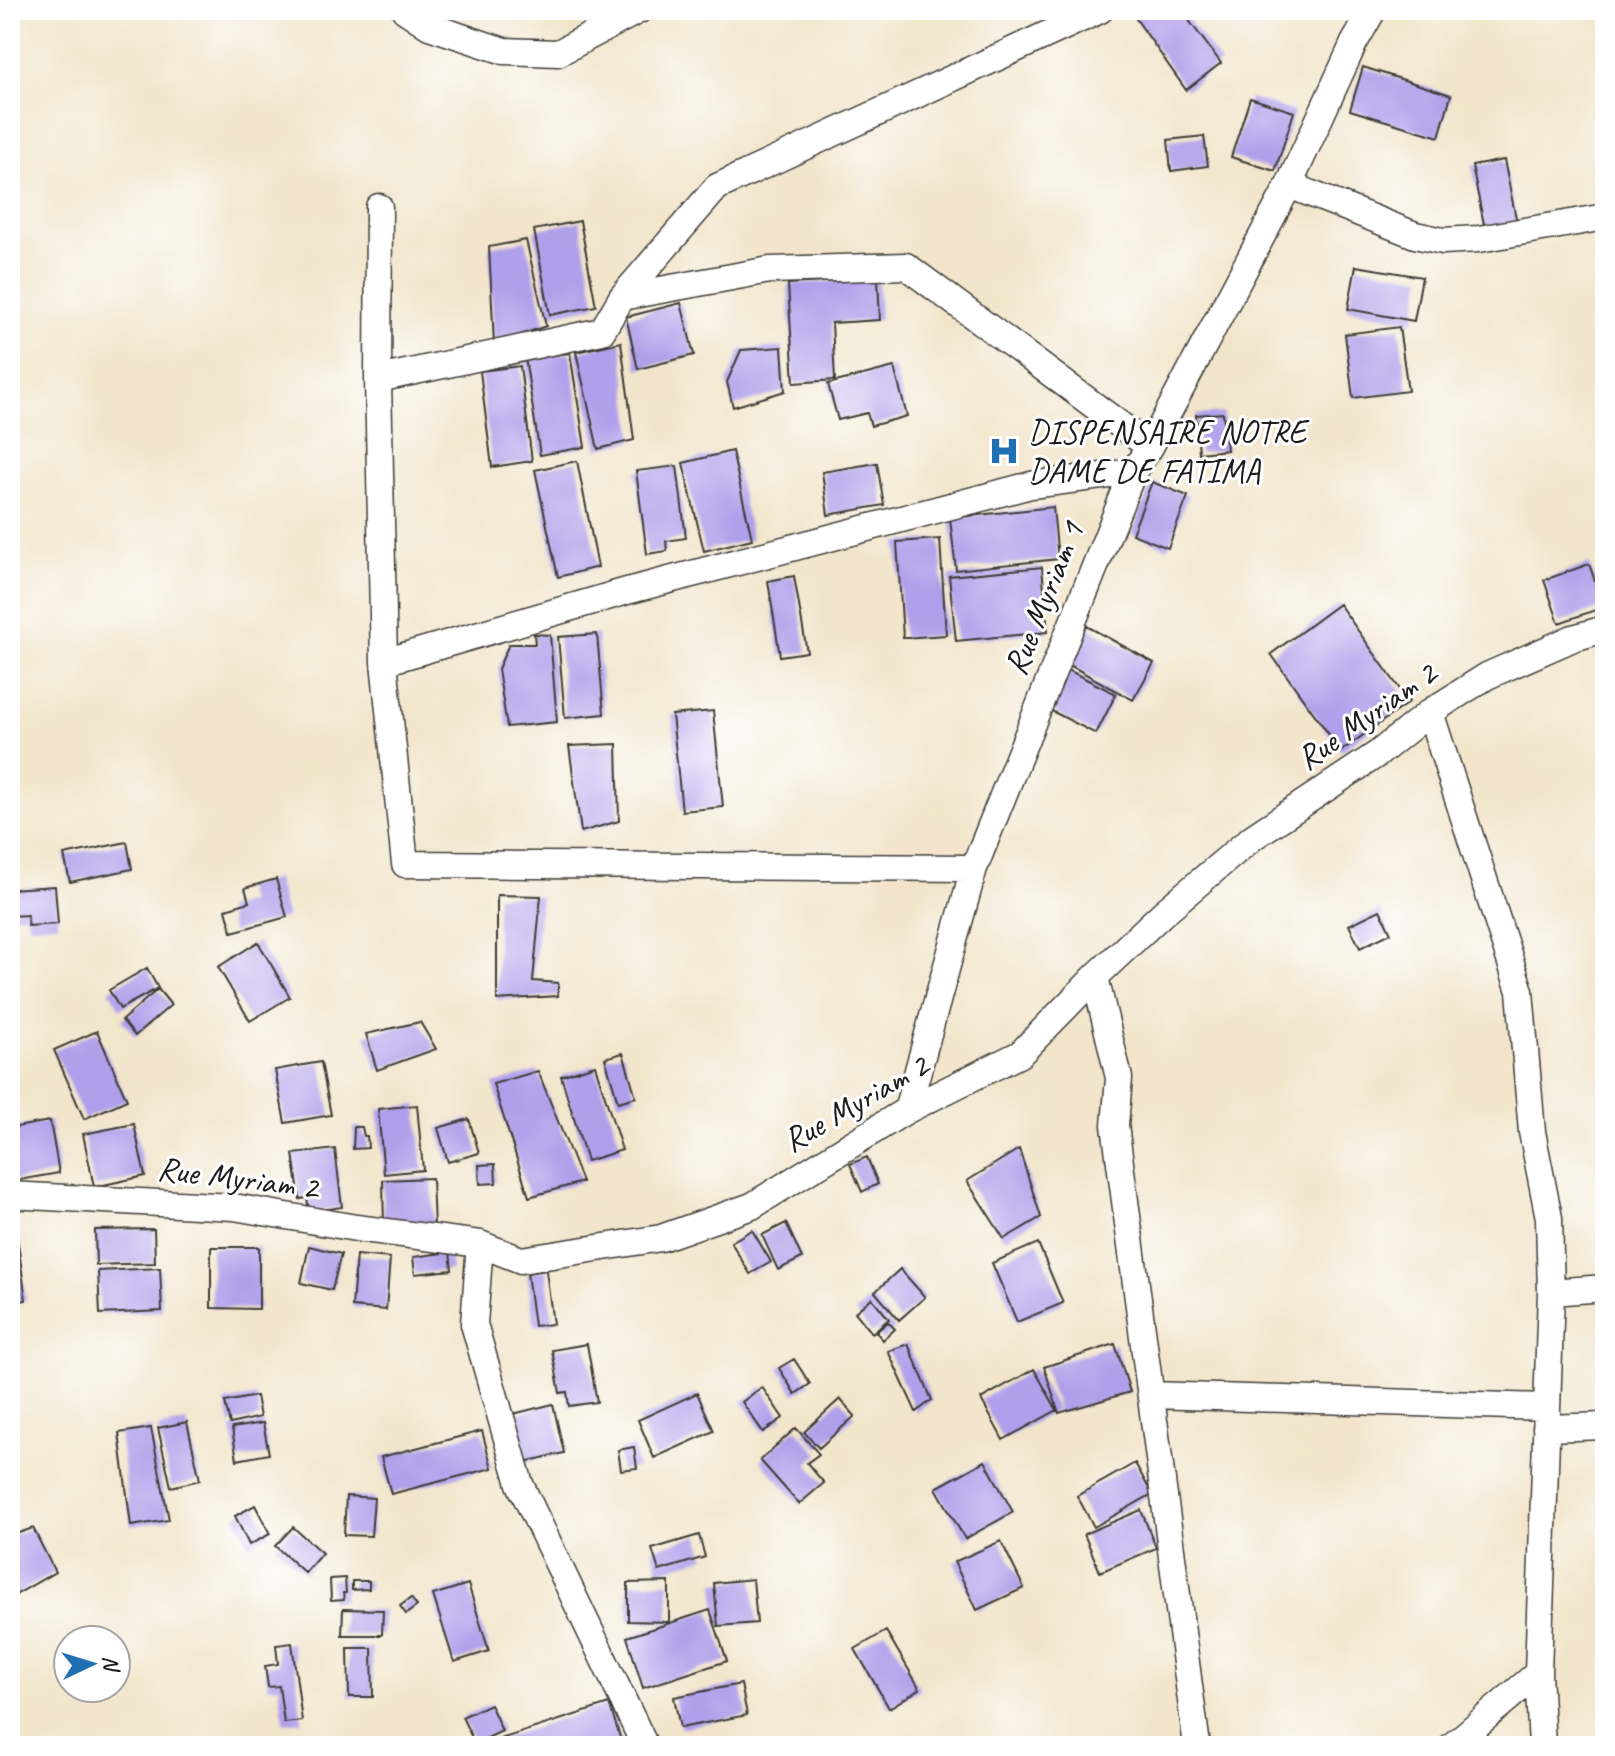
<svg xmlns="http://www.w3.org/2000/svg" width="1615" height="1756" viewBox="0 0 1615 1756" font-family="Caveat,sans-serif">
	<rect width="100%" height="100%" fill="#fff"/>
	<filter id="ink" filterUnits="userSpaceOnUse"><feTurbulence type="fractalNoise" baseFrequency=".0125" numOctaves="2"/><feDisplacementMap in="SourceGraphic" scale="16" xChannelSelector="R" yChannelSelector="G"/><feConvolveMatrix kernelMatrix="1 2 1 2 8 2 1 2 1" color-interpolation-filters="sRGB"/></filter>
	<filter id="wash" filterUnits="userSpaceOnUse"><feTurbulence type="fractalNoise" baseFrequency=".006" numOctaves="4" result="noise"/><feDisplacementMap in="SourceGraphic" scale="32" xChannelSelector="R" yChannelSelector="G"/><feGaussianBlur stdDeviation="1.8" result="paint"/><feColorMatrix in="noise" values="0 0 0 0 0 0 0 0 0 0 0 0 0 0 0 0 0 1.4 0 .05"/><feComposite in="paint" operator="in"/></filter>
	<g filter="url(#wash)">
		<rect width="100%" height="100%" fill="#f2e5cb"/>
		<g id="blocks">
			<path fill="#b09fea" d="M1008,10H1042L1032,16L1026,11L1013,16Z
				M1137,10H1181L1221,63L1186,90L1132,13Z
				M1363,67L1451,95L1439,137L1350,110Z
				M1250,98L1294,112L1275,171L1231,157Z
				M1204,136L1208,166L1171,171L1168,140Z
				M1504,160L1517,223L1485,229L1472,166Z
				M580,221L596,306L550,315L534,230Z
				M526,240L546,326L494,344L489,247Z
				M1356,266L1422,277L1414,321L1348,309Z
				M878,279L880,320L832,323L835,380L794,383L788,284Z
				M681,303L694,355L638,369L626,317Z
				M1399,327L1408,391L1353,398L1345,334Z
				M621,342L634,440L598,449L576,352Z
				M782,347L785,391L733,407L727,382L741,350Z
				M570,353L585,447L540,455L525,358Z
				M520,366L532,461L492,467L480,371Z
				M894,367L907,416L871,426L867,413L838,420L828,384Z
				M1223,413L1227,450L1199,453L1196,415Z
				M732,451L752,539L704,551L683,463Z
				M577,461L598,567L558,577L535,470Z
				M877,463L884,505L828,515L822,472Z
				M677,466L686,538L666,541L667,551L647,554L636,471Z
				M1152,482L1188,496L1168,548L1132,534Z
				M1053,507L1058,559L956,570L950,518Z
				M940,539L946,635L903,638L897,542Z
				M1589,564L1604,607L1559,623L1544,580Z
				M1042,567L1048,632L956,641L949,576Z
				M794,576L807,652L780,656L768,581Z
				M1339,604L1409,702L1341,751L1271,654Z
				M1083,624L1154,663L1133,700L1062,661Z
				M534,634L550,635L557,722L507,727L498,669L509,644H535Z
				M597,634L604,714L565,718L558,637Z
				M1064,668L1116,694L1096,734L1044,707Z
				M713,711L723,807L682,811L672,715Z
				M617,744L619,821L581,832L569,746Z
				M127,842L132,869L70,882L64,855Z
				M276,879L287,917L232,932L226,909L249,902L245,888Z
				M55,886L58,924L28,926L27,915L10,916V889Z
				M497,895L541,896L533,981L558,983V996L497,1000Z
				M1380,910L1391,933L1360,948L1349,925Z
				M258,942L290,997L250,1021L218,967Z
				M147,968L158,988L120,1009L109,990Z
				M158,989L171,1005L135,1036L122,1020Z
				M420,1022L436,1049L377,1070L366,1034Z
				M97,1031L127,1100L84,1119L54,1050Z
				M623,1053L636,1097L618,1102L605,1058Z
				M321,1062L331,1115L285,1123L275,1070Z
				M595,1065L622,1150L587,1161L561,1076Z
				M538,1071L582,1182L529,1197L493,1084Z
				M417,1105L423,1170L384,1174L378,1109Z
				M469,1119L479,1153L448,1162L438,1128Z
				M50,1121L59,1173L13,1181L10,1165V1128Z
				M134,1124L145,1176L94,1187L83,1134Z
				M354,1127H362L364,1136H367L368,1148L353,1149Z
				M335,1149L342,1207L309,1212L307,1198L300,1199L293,1154Z
				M1019,1149L1041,1217L1004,1239L967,1181Z
				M867,1157L878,1184L862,1192L850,1164Z
				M495,1164L496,1183L480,1184L479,1165Z
				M432,1178L434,1227L384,1229L383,1180Z
				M786,1223L802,1258L778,1270L762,1235Z
				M10,1229H16L26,1300L10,1303Z
				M154,1229L155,1263L96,1265L95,1230Z
				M752,1230L771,1262L750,1274L731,1242Z
				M1038,1243L1063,1303L1017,1322L992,1263Z
				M309,1246L341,1254L332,1290L301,1283Z
				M211,1247H259V1309L211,1308Z
				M450,1252L452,1270L415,1274L413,1257Z
				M356,1255L390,1258L386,1310L352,1307Z
				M160,1268L162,1311L100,1314L98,1271Z
				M900,1269L925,1297L899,1320L875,1292Z
				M546,1270L553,1324L534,1326L527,1273Z
				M872,1298L889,1319L872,1333L855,1312Z
				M888,1322L895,1329L883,1340L876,1332Z
				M587,1344L597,1402L569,1406L567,1392L560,1393L552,1350Z
				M908,1344L932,1400L916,1412L888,1351Z
				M1115,1344L1130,1392L1059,1413L1044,1367Z
				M794,1359L810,1384L795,1394L779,1368Z
				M1034,1369L1057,1410L1003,1440L981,1399Z
				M762,1387L783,1418L763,1432L742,1402Z
				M697,1393L714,1431L654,1458L638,1420Z
				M256,1396L260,1417L230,1424L225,1402Z
				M840,1399L855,1416L819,1448L804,1432Z
				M553,1404L564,1453L524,1462L513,1414Z
				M187,1422L200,1480L171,1487L158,1428Z
				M263,1423L269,1454L237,1460L232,1428Z
				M151,1428L169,1520L131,1526L119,1433Z
				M796,1428L819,1454L807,1463L824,1483L799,1504L760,1460Z
				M482,1431L492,1468L391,1494L381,1457Z
				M634,1447L637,1468L621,1470L618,1450Z
				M985,1461L1013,1512L965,1539L936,1488Z
				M1135,1463L1152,1494L1094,1527L1077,1496Z
				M346,1496L374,1498L371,1536L344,1535Z
				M255,1505L270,1534L249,1545L235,1516Z
				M1141,1510L1156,1548L1100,1572L1084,1534Z
				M293,1527L322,1553L305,1573L275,1546Z
				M33,1528L55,1572L10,1598V1536Z
				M699,1535L705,1557L659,1571L652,1549Z
				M1001,1541L1024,1588L977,1610L954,1562Z
				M345,1578L346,1593H343L344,1600L331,1601L330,1579Z
				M753,1579L757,1623L718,1626L714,1583Z
				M352,1581H369V1589L352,1590Z
				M669,1582V1622L628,1621V1583Z
				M468,1584L489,1651L454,1662L433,1595Z
				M411,1598L417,1606L406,1614L400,1606Z
				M343,1609L383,1610L382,1635H342Z
				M710,1610L727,1661L643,1688L627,1637Z
				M886,1631L920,1689L889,1708L855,1649Z
				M292,1643L302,1721L284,1723L279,1686L268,1687L265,1666L278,1664L276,1645Z
				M348,1648H372L373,1697H349Z
				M741,1684L747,1715L680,1728L674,1697Z
				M490,1704L502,1731L475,1744L462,1717Z
				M609,1704L623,1746H483L482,1745Z"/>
		</g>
	</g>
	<g filter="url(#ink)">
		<use href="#blocks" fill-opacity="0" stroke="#3c3a36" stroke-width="2"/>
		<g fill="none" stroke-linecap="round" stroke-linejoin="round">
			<g stroke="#3c3a36" stroke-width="29">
				<path id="minor" d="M405,10L429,26L504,51L558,53L639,10
					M1289,185L1415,235L1443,241L1479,239L1605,217
					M379,207L378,379L384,662L405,864L974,868
					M622,297L717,187L1100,10
					M378,379L602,331L622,297L770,270L906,266L1150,447
					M384,662L627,591L1031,485L1133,472
					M1430,712L1520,991L1532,1132L1549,1218L1551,1292L1538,1673L1542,1746
					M1095,977L1119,1078L1115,1125L1197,1746
					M907,1110L974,868L1133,472L1150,447L1289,185L1354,43L1373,10
					M10,1195L234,1207L356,1228L480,1244L521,1260L661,1238L752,1206L907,1110L1020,1054L1095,977L1163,913L1253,837L1379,753L1430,712L1487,676L1573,638L1605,629
					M480,1244L474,1324L520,1484L645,1746
					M1551,1292L1605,1288
					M1151,1395L1547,1407
					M1546,1428L1605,1426
					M1452,1746L1538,1673"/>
			</g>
			<use href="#minor" stroke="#fff" stroke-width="26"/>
		</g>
	</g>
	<defs>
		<g id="hospital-bare" transform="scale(2.4)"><path d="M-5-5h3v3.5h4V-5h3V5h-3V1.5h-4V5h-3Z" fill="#1f6fb2" stroke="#fff" stroke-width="2.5" paint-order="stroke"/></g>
	</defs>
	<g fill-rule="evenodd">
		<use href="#hospital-bare" x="1004" y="451"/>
	</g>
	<g text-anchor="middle" stroke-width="6" stroke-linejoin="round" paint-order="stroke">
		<g font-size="34" fill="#1c1c1c" stroke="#fff" text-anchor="start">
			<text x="1028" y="443">DISPENSAIRE NOTRE<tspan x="1028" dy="39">DAME DE FATIMA</tspan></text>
		</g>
		<g font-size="34" fill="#1c1c1c" stroke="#fff">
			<text transform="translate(1043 598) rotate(-68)" y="12">Rue Myriam 1</text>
			<text transform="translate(1366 715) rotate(-35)" y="12">Rue Myriam 2</text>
			<text transform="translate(855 1102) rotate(-30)" y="12">Rue Myriam 2</text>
			<text transform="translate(238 1177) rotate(7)" y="12">Rue Myriam 2</text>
		</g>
	</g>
	<rect width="1615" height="1756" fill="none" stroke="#fff" stroke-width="40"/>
	<g transform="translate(92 1664) rotate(86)"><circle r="38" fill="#ffffff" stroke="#a4a4a4" stroke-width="2"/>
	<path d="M0-6L14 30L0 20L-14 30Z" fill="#1f6fb2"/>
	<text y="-12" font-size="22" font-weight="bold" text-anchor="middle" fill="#1c1c1c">N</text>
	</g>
</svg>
